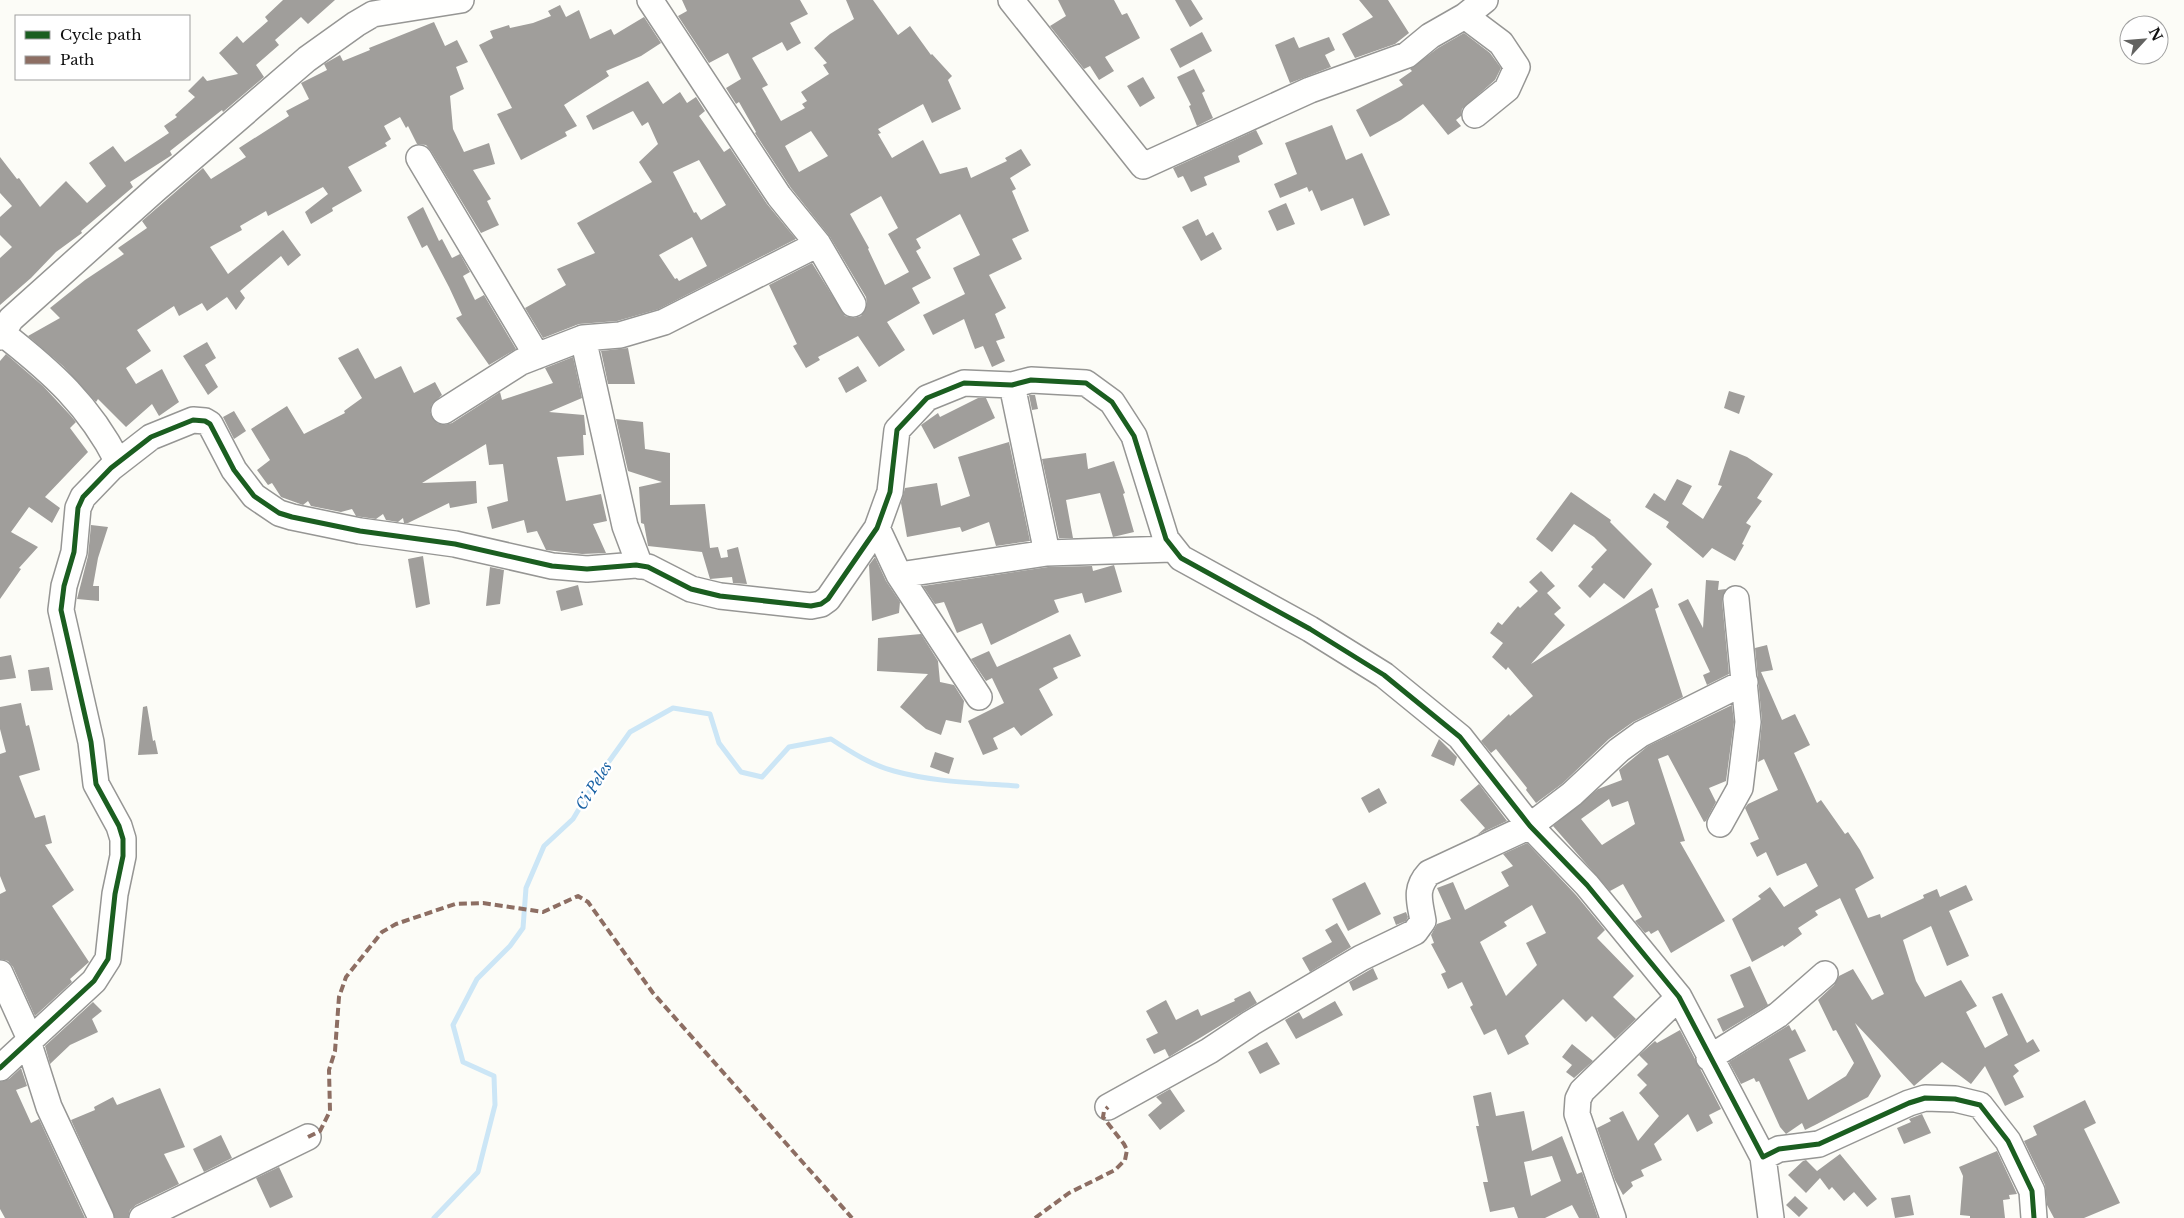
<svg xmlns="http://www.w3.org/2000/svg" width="2184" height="1218" viewBox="0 0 2184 1218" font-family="'Libre Baskerville',serif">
	<rect width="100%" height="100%" fill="#fcfcf7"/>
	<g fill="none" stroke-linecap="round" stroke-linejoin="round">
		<path stroke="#cce6f6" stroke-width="5" d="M434,1218L478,1172L495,1105L494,1076L463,1062L453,1025L477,979L510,946L523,928L526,888L544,846L573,819L600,774L630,732L673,708L710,714L719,743L741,772L762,777L789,747L831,739C851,752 871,765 894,771C933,782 976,783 1017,786"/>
	</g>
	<path fill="#a09e9b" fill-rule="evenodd" d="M283,0H335L308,24L301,17L275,40L279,45L256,65L264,77L223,112L222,110L170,151L172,155L130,182L133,187L81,231L82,233L56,252L31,278L0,305V258L12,247L0,235V217L12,206L0,193V157L17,179L19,178L40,207L66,181L87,203L106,186L89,163L113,146L125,162L169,133L164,126L177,117L175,115L195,97L188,91L203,76L207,81L238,74L219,53L237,36L243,43L268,21L265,17Z
		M682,0H800L808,14L790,23L801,43L787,51L782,42L752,58L768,85L762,88L781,121L805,108L802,104L807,101L801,92L829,74L823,65L827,63L814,48L830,34L854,19L846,0H873L898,35L910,26L931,55L932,54L952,76L948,80L961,109L932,123L923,104L878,129L881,133L878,134L892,158L923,140L940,174L967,167L971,178L1007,161L1005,158L1021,149L1031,165L1010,178L1016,189L1012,191L1029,231L1012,239L1022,259L989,275L1006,308L995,314L1005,338L996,341L1005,361L992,367L983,346L975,349L964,319L933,335L923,315L965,294L953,268L980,255L960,214L916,239L921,248L916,251L931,278L912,288L920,303L887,322L905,350L879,367L858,336L818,357L820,360L806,368L793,346L797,344L769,285L812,263L845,316L854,318L861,316L867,304L866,297L830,237L791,188L755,133L756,132L739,102L736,104L726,88L741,79L728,53L709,63L678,16L687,11ZM811,131L828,156L799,172L785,146ZM881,196L898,228L888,234L909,272L885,285L868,249L869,248L850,214Z
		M1058,0H1114L1122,15L1127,13L1140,38L1105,57L1114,71L1099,80L1090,66L1084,69L1050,26L1066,16Z
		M1175,0H1191L1203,19L1190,27Z
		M1359,0H1388L1409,33L1395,44L1355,58L1342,34L1373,17Z
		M560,5L566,17L579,10L590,39L611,29L614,35L644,17L661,43L641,56L606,71L609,76L564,105L577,126L565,132L567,136L521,160L497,114L512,108L479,45L493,38L490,31L509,25L510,28L533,23L551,16L548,11Z
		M434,22L445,46L457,40L468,62L456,67L464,89L450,96L453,129L464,152L489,143L495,164L473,170L491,199L487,201L499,225L481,233L431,151L426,145L417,144L408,126L406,128L400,117L384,126L391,139L385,143L387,146L348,167L362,191L332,208L333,211L311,224L305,212L328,194L323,187L268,216L266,211L240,226L242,230L210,247L228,274L283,230L301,255L288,266L281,256L240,291L245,298L236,310L227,297L207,311L202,303L179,316L174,306L137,330L151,351L126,368L136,384L162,369L179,402L159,416L152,404L126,427L98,399L96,402L63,366L28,336L60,318L50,308L85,280L124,254L118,248L147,228L142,221L203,168L211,179L246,157L239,148L289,116L286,111L309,99L301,83L327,70L324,64L340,55L343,61L370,50L369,48Z
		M1202,32L1212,51L1180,68L1170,49Z
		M1464,33L1490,53L1501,68L1495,80L1462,109L1461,116L1456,120L1461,126L1448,135L1423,104L1401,120L1370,137L1356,110L1403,85L1399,80L1412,71L1410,69L1438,48Z
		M1294,37L1299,48L1329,37L1335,50L1325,55L1331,67L1290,83L1275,45Z
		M1194,69L1205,91L1202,93L1213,118L1197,126L1189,106L1191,105L1177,77Z
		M1143,77L1155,98L1140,107L1127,86Z
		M648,81L663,104L680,92L687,103L696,97L705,111L699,116L724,152L730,148L767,204L796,239L659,309L617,321L579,324L543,338L525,308L566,285L557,269L595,253L577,223L652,182L639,162L658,144L648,122L642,126L633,111L593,130L586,116ZM699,160L726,205L701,220L696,212L694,213L673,172ZM692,237L707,266L679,281L677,278L675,279L659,255Z
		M1332,125L1346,160L1362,153L1390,215L1364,226L1353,198L1321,211L1312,190L1309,192L1307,187L1280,198L1274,184L1297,174L1285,143Z
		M1256,130L1263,144L1238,156L1240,162L1204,177L1207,185L1191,192L1183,176L1178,178L1173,168Z
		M1286,203L1295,224L1277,231L1268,211Z
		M423,207L439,241L442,239L452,258L460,254L470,272L463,276L475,300L484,295L516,349L489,365L456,318L462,315L449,287L427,245L422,248L407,217Z
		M1198,219L1206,236L1213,232L1222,249L1201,261L1182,227Z
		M207,342L216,358L205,365L218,387L208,395L183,356Z
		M358,348L375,379L401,366L414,393L435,382L442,395L432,404L430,412L437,423L444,425L452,423L500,392L502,400L553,383L545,368L573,357L582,398L549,412L584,415L586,435H583L584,455L557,457L566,501L601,494L607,521L593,524L606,553L582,554L546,550L537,531L527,533L524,520L492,529L487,507L508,501L503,464L489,465L486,444L422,483L476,481L477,503L450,508L449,503L408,523H404L403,518L398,522L386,520L383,514L376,519L362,517L356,516L352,509L341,512L311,506L308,501L303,505L281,497L272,483L268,485L257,470L270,460L251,429L287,406L304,434L345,413L344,411L362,398L338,358Z
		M628,348L635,384H608L601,351Z
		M6,354L43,386L71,416L76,422L70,428L88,452L45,497L60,508L52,523L29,507L11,532L38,547L19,568L21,569L0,599V361Z
		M858,366L867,381L846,393L838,378Z
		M1729,391L1745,396L1739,414L1724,408Z
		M1029,395H1035L1038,409L1032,410Z
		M978,398H986L995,418L934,449L921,425L938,413L940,417Z
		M234,411L246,431L234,439L223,417Z
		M616,419L643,422L645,449L670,453V505L705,504L710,548L718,547L721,558L728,557L727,550L738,547L747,584L733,583L732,577L710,579L702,552L648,546L644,524L641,523L639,487L662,482L628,471Z
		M1009,442L1030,541L996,546L989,522L962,532L960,527L907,537L901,503L905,488L937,483L941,506L970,496L958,457Z
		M1730,450L1747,457L1773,474L1757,498L1762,501L1746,523L1751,526L1742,544L1744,545L1735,561L1712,548L1703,558L1666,527L1669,522L1645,507L1654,493L1665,501L1677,479L1692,486L1682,504L1703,519L1722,486L1718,485Z
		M1086,453L1088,469L1114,461L1125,493L1123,494L1134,532L1113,537L1100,493L1066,500L1073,538H1059L1042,459Z
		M1571,492L1611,520L1610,522L1652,564L1624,599L1604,583L1590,598L1578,586L1593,569L1591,567L1607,550L1594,537L1574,524L1552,552L1536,539Z
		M91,525L108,527L98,558L93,586H99V601L77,599L88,556Z
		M423,556L430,604L416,608L408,559Z
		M875,557L886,581L900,602L899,613L872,621L869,565Z
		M1114,565L1122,592L1085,603L1082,593L1054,600L1059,612L991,645L982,623L957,633L944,602L935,604L923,586L1048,567L1092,566L1093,571Z
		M490,567L504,570L500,604L486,606Z
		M1541,571L1555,586L1547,593L1561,608L1554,614L1565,625L1531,664L1652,588L1659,607L1655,609L1683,697L1633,722L1609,739L1563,783L1536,803L1526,790L1527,788L1496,749L1491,753L1481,741L1509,714L1510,716L1533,696L1508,667L1506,670L1492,657L1503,643L1490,633L1498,622L1502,625L1518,606L1520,608L1538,591L1529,582Z
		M1706,580L1719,581L1718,590L1726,589L1722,600L1729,674L1707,685L1703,675L1710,672L1678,604L1688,599L1703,628Z
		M578,585L583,605L561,611L556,591Z
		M921,634L938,661L940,682L954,685L964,701L961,723L946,720L941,735L926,729L900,707L928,674L877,671L878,638Z
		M1070,634L1081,656L1053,668L1058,678L1039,689L1053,715L1021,736L1014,727L993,738L998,749L983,755L968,721L1004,703L992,678L986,681L971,659L989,651L997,667Z
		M1767,645L1773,670L1761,672L1782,720L1795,714L1810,745L1794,753L1817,803L1821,800L1845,834L1848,832L1860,850L1874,878L1855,889L1868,918L1880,914L1881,918L1924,898L1923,895L1937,889L1940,897L1966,885L1973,900L1949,911L1969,956L1947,966L1931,926L1903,940L1916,981L1925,997L1961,980L1977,1006L1966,1012L1985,1048L2008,1035L1992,997L2002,993L2027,1043L2033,1039L2040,1051L2014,1065L2019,1071L2013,1076L2024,1097L2005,1106L1985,1066L1971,1084L1942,1062L1914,1086L1855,1023L1881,1076L1868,1097L1817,1124L1805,1130L1802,1123L1786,1134L1780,1127L1759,1081L1756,1082L1754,1078L1741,1084L1729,1062L1789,1025L1792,1031L1795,1029L1806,1051L1789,1059L1808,1100L1846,1076L1854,1063L1836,1030L1833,1031L1818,1000L1834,985L1839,976L1853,969L1872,1000L1884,994L1840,898L1815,911L1818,915L1798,928L1802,934L1784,947L1783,945L1752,962L1732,919L1761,899L1758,896L1770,887L1784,907L1818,886L1806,863L1777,876L1766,852L1757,857L1750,843L1759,839L1745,808L1748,804L1778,790L1764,759L1758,762L1762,721L1755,648Z
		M11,655L16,678L0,680V657Z
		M49,667L53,690L31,691L28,670Z
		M21,703L26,726L29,725L40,770L19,776L35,818L45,815L52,843L45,845L74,890L52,906L89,962L70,979L72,982L35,1016L13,967L8,961L0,959V894L6,891L0,876V754L6,752L0,729V707Z
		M1732,705L1734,722L1726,781L1709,788L1716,802L1706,821L1704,822L1668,755L1658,759L1685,841L1680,842L1725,921L1671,953L1658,930L1651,934L1649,931L1645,933L1635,921L1642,917L1623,884L1610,891L1553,826L1598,789L1622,780L1619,770L1648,746ZM1609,799L1612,807L1628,801L1635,824L1602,845L1581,819Z
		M147,706L153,741L155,740L158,754L138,755L143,707Z
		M1439,739L1457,757L1454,766L1431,756Z
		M935,752L954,758L949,774L930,767Z
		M1479,784L1507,821L1477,835L1485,828L1460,800Z
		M1379,788L1387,803L1369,813L1361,798Z
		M1527,843L1576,895L1605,930L1597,938L1634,976L1613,997L1636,1019L1615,1039L1592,1016L1586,1022L1563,999L1525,1036L1529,1044L1508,1055L1496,1029L1484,1035L1470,1007L1473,1005L1462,982L1448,989L1441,974L1446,972L1431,944L1434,943L1431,935L1437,924L1451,919L1437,888L1453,882L1465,910L1509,886L1501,872L1513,866L1503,854ZM1532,905L1546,933L1526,943L1537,965L1506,996L1480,942L1507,926L1504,922Z
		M1365,882L1381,914L1348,931L1332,899Z
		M1406,912L1408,917L1406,921L1396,925L1393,917Z
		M1337,923L1351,947L1310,972L1302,958L1332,942L1325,930Z
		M1750,966L1768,1005L1723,1032L1717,1019L1744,1007L1730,975Z
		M1373,968L1378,979L1353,991L1349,982Z
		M1250,991L1257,1003L1169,1057L1165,1049L1154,1054L1146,1039L1158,1033L1146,1011L1166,1000L1176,1020L1198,1009L1201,1016L1235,1001L1234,999Z
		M1335,1001L1343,1015L1296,1039L1285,1020L1299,1012L1303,1019Z
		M93,1002L102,1011L92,1019L98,1032L70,1045L50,1064L45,1046Z
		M1680,1030L1721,1109L1709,1115L1713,1123L1697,1132L1688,1114L1654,1144L1662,1160L1641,1170L1644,1176L1631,1182L1633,1186L1623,1195L1615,1180L1597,1128L1611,1121L1609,1118L1623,1111L1638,1141L1659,1116L1639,1093L1647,1085L1637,1075L1648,1064L1639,1055L1655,1041L1657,1043Z
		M1267,1042L1280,1064L1260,1074L1248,1052Z
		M1572,1044L1593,1061L1574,1078L1566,1072L1572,1065L1562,1057Z
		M21,1068L27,1086L16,1090L31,1123L39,1119L85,1218H5L0,1209V1082L9,1079Z
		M160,1088L185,1147L164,1154L179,1184L136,1205L130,1210L128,1218H115L71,1120L95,1110L94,1107L113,1097L117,1105Z
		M1170,1089L1185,1111L1160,1130L1148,1115L1162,1103L1156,1097Z
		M1491,1092L1496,1116L1524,1111L1532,1151L1562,1136L1577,1174L1582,1172L1598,1218H1579L1572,1205L1545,1218H1518L1514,1207L1490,1212L1483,1182H1488L1476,1126H1479L1473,1096ZM1552,1156L1561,1181L1531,1196L1524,1162Z
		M2085,1100L2096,1123L2084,1129L2086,1133L2120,1203L2084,1218H2054L2047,1205L2045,1185L2024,1141L2037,1135L2033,1126Z
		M1922,1114L1931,1133L1904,1144L1897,1128L1911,1122L1909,1119Z
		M221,1135L232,1158L204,1172L193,1149Z
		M1997,1151L2017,1194L2009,1195L2010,1199L2003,1200L2005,1218H1970V1216L1960,1215L1963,1176L1959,1167Z
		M1840,1154L1877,1199L1867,1207L1854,1192L1844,1201L1832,1187L1829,1190L1820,1178L1806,1193L1788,1175L1803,1161L1806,1160L1817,1171Z
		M279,1167L293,1197L270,1208L256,1178Z
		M1910,1195L1914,1215L1895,1218L1891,1198Z
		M1795,1196L1808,1208L1799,1217L1786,1205Z"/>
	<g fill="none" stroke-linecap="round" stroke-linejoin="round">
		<g stroke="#969694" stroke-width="28">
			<path id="minor" d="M650,0L779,196L818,244L853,304
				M1011,0L1143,166L1310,90L1407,55L1430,36L1465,16L1485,0
				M1465,16L1501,43L1517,67L1507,89L1475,115
				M419,158L537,356
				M2,333C52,372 89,405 118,462
				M0,337L11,319L156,189L307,59L356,24L373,14L461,0
				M583,338L625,526L640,566
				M1012,385L1047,553
				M444,411L521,362L583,338L620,335L664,322L818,244
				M877,528L899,575L979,697
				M899,575L1047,553L1172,549
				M1720,824L1740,788L1748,722L1736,599
				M0,973L30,1039
				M28,1041L49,1107L101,1218
				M1709,1058L1778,1015L1825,974
				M0,1068L94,981L108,959L115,894L123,856V839L119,826L96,784L91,742L61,610L64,586L74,552L78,508L83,497L111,468L151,437L193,420L205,421L210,424L234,470L254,496L279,513L292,517L360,531L455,544L552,566L587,569L636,565L648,567L691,589L720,596L811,606L821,604L828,599L877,528L890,492L897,430L927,398L964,383L1012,385L1031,380L1086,383L1112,402L1134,436L1166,539L1181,558L1310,629L1384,675L1460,737L1530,826L1587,885L1679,997L1763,1157L1779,1149L1819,1144L1909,1103L1925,1098L1955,1099L1980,1105L2008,1141L2032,1191L2034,1218
				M1108,1107L1209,1051L1251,1023L1361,958L1415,932L1423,921C1420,902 1414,889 1429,873L1530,826L1572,794L1619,750L1641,734L1745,682
				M1763,1157L1771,1218
				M142,1218L308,1137
				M1613,1218L1577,1114L1578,1099L1582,1091L1679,997"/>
		</g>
		<use href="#minor" stroke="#fffffe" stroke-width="25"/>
		<path stroke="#8d6e63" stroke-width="4" stroke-dasharray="8 4" stroke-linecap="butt" d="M308,1137L320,1131L330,1111L329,1070L335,1051L339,997L346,977L382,932L396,924L455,904L483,903L543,912L578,896L588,902L653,993L852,1218
			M1035,1218L1069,1193L1115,1170L1125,1160L1127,1150L1124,1144L1103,1117L1104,1111L1108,1107"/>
		<g stroke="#fff" stroke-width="8">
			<path id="cycleway" d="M0,1068L94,981L108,959L115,894L123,856V839L119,826L96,784L91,742L61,610L64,586L74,552L78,508L83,497L111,468L151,437L193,420L205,421L210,424L234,470L254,496L279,513L292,517L360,531L455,544L552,566L587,569L636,565L648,567L691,589L720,596L811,606L821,604L828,599L877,528L890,492L897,430L927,398L964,383L1012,385L1031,380L1086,383L1112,402L1134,436L1166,539L1181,558L1310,629L1384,675L1460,737L1530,826L1587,885L1679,997L1763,1157L1779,1149L1819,1144L1909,1103L1925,1098L1955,1099L1980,1105L2008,1141L2032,1191L2034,1218"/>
		</g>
		<use href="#cycleway" stroke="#1b5e20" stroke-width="5"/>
	</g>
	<g text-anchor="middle" stroke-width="5" stroke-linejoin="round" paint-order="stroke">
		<g font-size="15" font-style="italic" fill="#1861a4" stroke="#fff">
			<text transform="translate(594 786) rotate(-58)" y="5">Ci Peles</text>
		</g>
	</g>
	<rect x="15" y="15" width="175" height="65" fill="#ffffff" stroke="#9f9f9f"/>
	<rect x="25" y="31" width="25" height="8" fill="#1b5e20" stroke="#9f9f9f"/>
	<text x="60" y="40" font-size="15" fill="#101010">Cycle path</text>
	<rect x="25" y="56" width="25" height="8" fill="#8d6e63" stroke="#9f9f9f"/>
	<text x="60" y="65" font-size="15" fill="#101010">Path</text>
	<g transform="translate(2144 40) rotate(64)"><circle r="24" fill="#ffffff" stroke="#9f9f9f"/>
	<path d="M0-4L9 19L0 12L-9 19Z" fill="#636361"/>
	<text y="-8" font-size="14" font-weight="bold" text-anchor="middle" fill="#101010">N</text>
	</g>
</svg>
